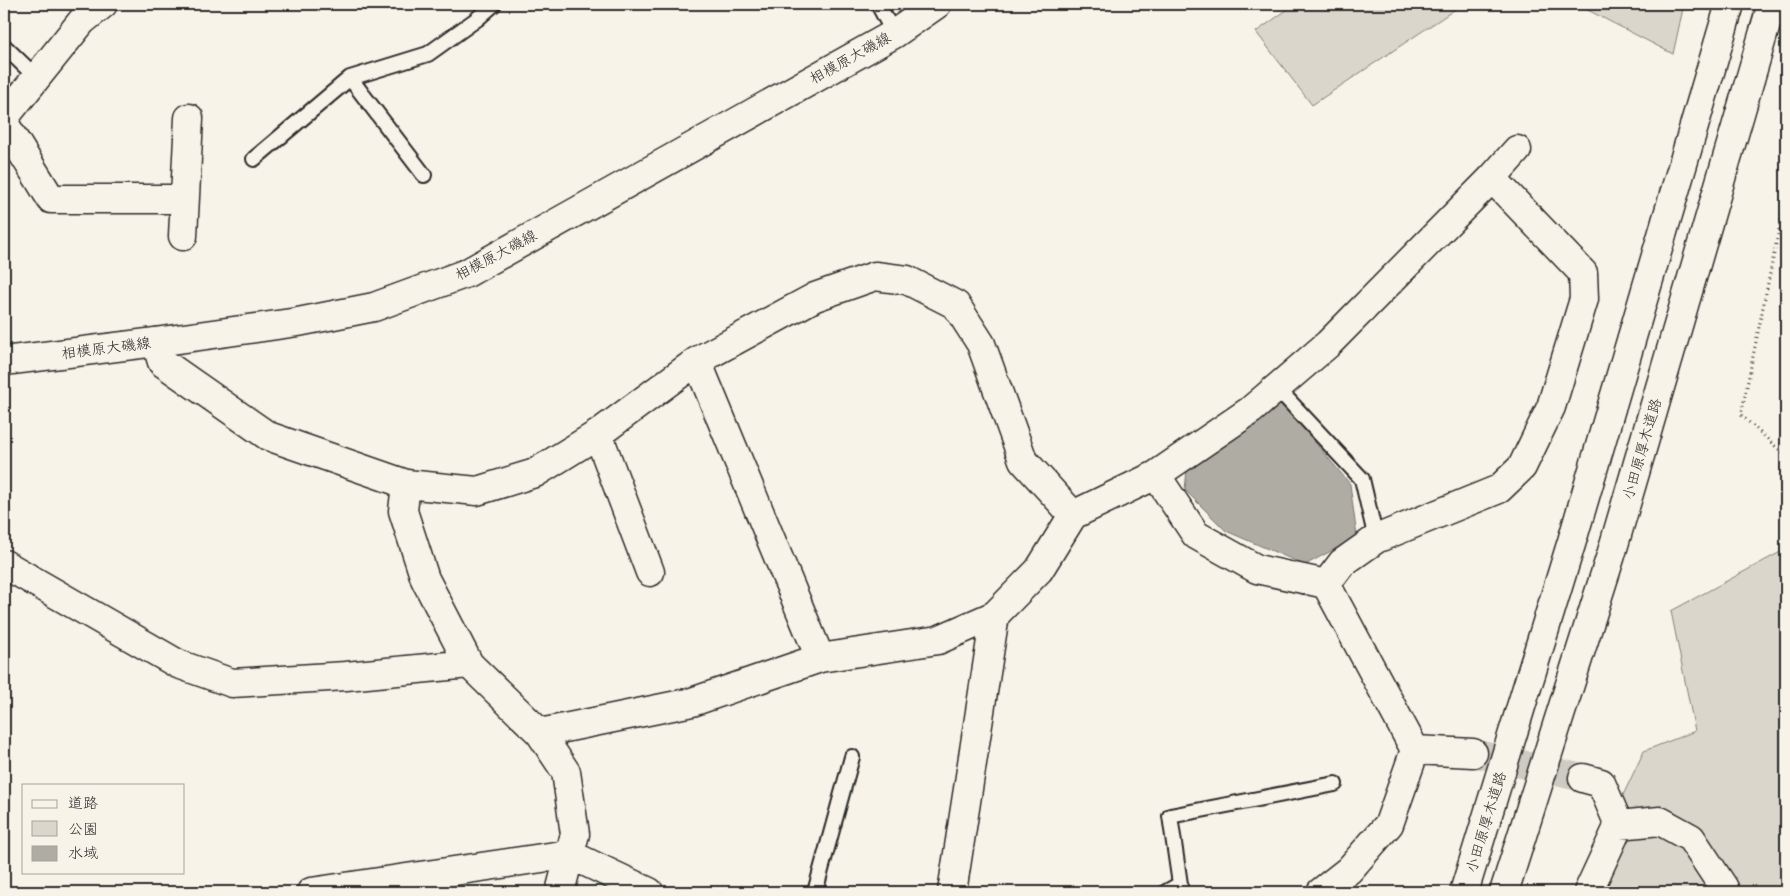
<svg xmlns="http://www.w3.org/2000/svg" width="1790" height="896" viewBox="0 0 1790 896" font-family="Dekko,'Klee One',sans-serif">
	<rect width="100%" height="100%" fill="#f7f3e8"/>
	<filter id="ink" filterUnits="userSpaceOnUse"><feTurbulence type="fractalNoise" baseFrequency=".02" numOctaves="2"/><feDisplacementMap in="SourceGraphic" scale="10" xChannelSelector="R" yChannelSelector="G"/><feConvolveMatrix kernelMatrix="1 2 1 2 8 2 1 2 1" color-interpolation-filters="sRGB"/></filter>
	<g filter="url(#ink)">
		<path fill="#dad6cc" stroke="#82807c" d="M1295,4H1463L1312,105L1256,32Z
			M1576,4H1684L1673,54Z
			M1786,549V892H1577L1644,751L1695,731L1671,611Z"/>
		<path fill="#afaca4" stroke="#7a7874" d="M1277,397L1350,484L1357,537L1305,565L1226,531L1185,490L1187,469Z"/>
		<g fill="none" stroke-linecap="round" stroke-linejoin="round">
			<path stroke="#cecbc2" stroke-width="28" stroke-dasharray="28 14" stroke-linecap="butt" d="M1473,753L1583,778"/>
			<g stroke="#2b2b2b" stroke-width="18">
				<path id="lane" d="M878,4L894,34
					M4,46L36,77
					M350,78L424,175
					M254,159L350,78L428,54L477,19L494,4
					M1277,388L1362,479L1376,539
					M815,892L852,757
					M1166,892L1180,884L1170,816L1335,784"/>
			</g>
			<g stroke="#2b2b2b" stroke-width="31">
				<path id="street" d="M4,118L82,21L103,4
					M4,123L51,199H184
					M183,236L189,118
					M156,342L162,362L268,436L406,484L477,491L535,473L598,434L697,361L815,297L875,276L907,280L956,305L981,344L1023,460L1073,515
					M697,361L820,658
					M598,434L650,572
					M1156,475L1251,410L1328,344L1492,178L1517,150
					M406,484L403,511L425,579L469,664L540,733L566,772L575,834L560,892
					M4,564L178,664L232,683L346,676L469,664
					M1326,584L1342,563L1376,539L1499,489L1522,467L1551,407L1584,299L1583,273L1492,178
					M540,733L692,702L820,658L938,640L995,615L1039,570L1073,515L1156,475L1196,535L1257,569L1326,584L1415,750L1473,753
					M1583,778L1601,783L1619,825L1588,892
					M1619,825L1660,821L1691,838L1724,888V892
					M311,892L569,854L649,892
					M952,892L995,615
					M1321,892L1349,870L1389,824L1415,750"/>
			</g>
			<g stroke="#2b2b2b" stroke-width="31">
				<path id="primary" d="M4,361L156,342L298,322L374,307L467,273L894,34L937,4"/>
			</g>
			<g stroke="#2b2b2b" stroke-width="31">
				<path id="highway" d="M1464,892L1572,541L1730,4
					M1504,892L1611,555L1772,4"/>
			</g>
			<path stroke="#2b2b2b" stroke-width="3" stroke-dasharray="1 4" stroke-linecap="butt" d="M1786,195L1741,415L1786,456"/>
			<use href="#lane" stroke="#f7f3e8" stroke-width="14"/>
			<use href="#street" stroke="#f7f3e8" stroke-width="28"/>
			<use href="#primary" stroke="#f7f3e8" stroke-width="28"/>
			<use href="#highway" stroke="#f7f3e8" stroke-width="28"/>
		</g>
	</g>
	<g text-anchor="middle" stroke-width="4.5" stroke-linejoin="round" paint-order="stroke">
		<g font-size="15" fill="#2b2b2b" stroke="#f7f3e8">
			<text transform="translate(850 58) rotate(-29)" y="5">相模原大磯線</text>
			<text transform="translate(496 255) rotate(-28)" y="5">相模原大磯線</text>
			<text transform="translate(106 348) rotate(-7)" y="5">相模原大磯線</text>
			<text transform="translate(1642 449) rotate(-74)" y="5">小田原厚木道路</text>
			<text transform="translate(1486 822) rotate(-73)" y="5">小田原厚木道路</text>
		</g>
	</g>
	<rect width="1790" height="896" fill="none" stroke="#f7f3e8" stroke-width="20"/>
	<rect x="10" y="10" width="1770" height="876" fill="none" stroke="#2b2b2b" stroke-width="2" filter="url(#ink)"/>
	<rect x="22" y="784" width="162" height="90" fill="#f7f3e8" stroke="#a5a39c"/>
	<rect x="32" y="800" width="25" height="8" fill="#f7f3e8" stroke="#a5a39c"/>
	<text x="68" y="808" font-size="15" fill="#2b2b2b">道路</text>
	<rect x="32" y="821" width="25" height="15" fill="#dad6cc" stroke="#a5a39c"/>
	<text x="68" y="834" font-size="15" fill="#2b2b2b">公園</text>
	<rect x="32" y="846" width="25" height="15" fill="#afaca4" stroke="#a5a39c"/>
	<text x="68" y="858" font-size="15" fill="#2b2b2b">水域</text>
</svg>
